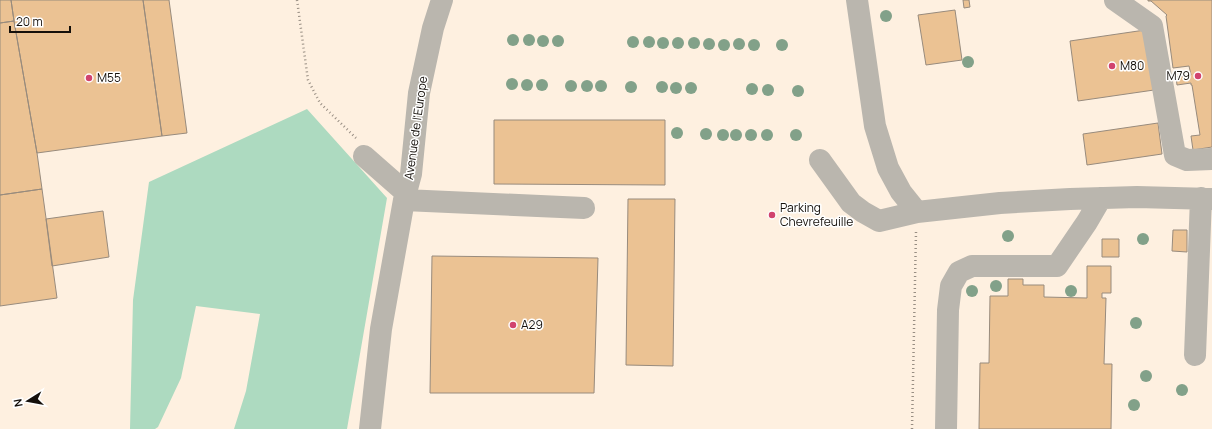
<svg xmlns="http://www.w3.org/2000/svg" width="1212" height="429" viewBox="0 0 1212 429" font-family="Manrope,sans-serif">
	<rect width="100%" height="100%" fill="#fef0e0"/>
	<path fill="#addac0" d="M307,109L387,198L347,429H234L246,391L260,314L196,306L181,378L158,427L155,429H130L133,300L149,182Z"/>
	<path fill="#ebc293" stroke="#988b7d" d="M0,0H11L14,21L0,23Z
		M11,0H143L162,136L37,153L14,21Z
		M143,0H169L187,133L162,136Z
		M963,0H969L970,7L964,8Z
		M1148,0H1212V147L1193,150L1191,136L1200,135L1192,85H1191V83L1177,85L1176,77L1191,75L1189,66L1173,68L1166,16L1167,15L1151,1H1148Z
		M955,10L962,60L926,65L918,15Z
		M14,21L37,153L42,189L0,195V23Z
		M1145,30L1154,90L1078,101L1070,41Z
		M494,120H665V185L494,184Z
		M1158,123L1162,154L1087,165L1083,134Z
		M42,189L57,298L0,306V195Z
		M628,199H675L673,366L626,365Z
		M103,211L109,257L52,266L46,219Z
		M1173,230H1187V252L1172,251Z
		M1102,239H1119V257H1102Z
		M432,256L598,258L594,393H430Z
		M1087,266H1111V293H1102V298H1106L1104,364H1112L1111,429H979L980,363H989L990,296H1008V279H1023V285H1044V297L1087,298Z"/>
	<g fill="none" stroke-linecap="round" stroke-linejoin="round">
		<path stroke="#988e83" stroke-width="2.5" stroke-dasharray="1 3" stroke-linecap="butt" d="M297,0L308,80L320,103L356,138
			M912,429L916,232"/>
		<path stroke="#bab6ae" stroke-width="22" d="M857,0L875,126L888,168L901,192L917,212L1000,203L1070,199L1137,197L1212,199
			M1115,0L1152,26L1175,155L1187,160L1212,159
			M364,156L405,192
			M820,160L851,203L863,212L879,221L917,212
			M404,200L584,208
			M1195,355L1201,198
			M370,429L381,329L404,200L411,174L419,93L433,28L442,0
			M946,429L948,310L951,286L959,272L972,266H1057L1087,222L1101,198"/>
	</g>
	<g fill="#82a189">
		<circle cx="886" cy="16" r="6"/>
		<circle cx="513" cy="40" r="6"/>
		<circle cx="529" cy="40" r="6"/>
		<circle cx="543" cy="41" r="6"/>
		<circle cx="558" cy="41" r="6"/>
		<circle cx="633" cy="42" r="6"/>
		<circle cx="649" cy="42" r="6"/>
		<circle cx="663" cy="43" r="6"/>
		<circle cx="678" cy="43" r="6"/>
		<circle cx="694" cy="43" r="6"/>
		<circle cx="709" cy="44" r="6"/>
		<circle cx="739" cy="44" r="6"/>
		<circle cx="724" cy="45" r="6"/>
		<circle cx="754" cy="45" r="6"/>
		<circle cx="782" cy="45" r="6"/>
		<circle cx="968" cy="62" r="6"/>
		<circle cx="512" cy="84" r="6"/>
		<circle cx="527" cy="85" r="6"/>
		<circle cx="542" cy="85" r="6"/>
		<circle cx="571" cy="86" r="6"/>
		<circle cx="587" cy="86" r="6"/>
		<circle cx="601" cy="86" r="6"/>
		<circle cx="631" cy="87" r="6"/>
		<circle cx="662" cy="87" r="6"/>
		<circle cx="676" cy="88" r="6"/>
		<circle cx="691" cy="88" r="6"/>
		<circle cx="752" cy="89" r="6"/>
		<circle cx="768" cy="90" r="6"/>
		<circle cx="798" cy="91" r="6"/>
		<circle cx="677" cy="133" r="6"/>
		<circle cx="706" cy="134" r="6"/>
		<circle cx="723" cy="135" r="6"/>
		<circle cx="736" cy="135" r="6"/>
		<circle cx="751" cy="135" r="6"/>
		<circle cx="767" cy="135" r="6"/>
		<circle cx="796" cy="135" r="6"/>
		<circle cx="1008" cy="236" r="6"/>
		<circle cx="1143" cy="239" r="6"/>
		<circle cx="996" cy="286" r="6"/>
		<circle cx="972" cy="291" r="6"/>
		<circle cx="1071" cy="291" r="6"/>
		<circle cx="1136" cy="323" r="6"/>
		<circle cx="1146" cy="376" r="6"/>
		<circle cx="1182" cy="390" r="6"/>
		<circle cx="1134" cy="405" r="6"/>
	</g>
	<g fill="#d1436e" stroke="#fff" stroke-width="1.5">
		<circle cx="1112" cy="66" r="4"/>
		<circle cx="1198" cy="76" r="4"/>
		<circle cx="89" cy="78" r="4"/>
		<circle cx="772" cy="215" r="4"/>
		<circle cx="513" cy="325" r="4"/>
	</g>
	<g text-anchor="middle" stroke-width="3" stroke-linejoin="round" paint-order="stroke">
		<g font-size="12" fill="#15100b" stroke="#fff" text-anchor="start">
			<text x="1120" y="70">M80</text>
			<text x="1190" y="80" text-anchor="end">M79</text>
			<text x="97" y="82">M55</text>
			<text x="780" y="212">Parking<tspan x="780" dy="14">Chevrefeuille</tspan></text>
			<text x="521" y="329">A29</text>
		</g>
		<g font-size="12" fill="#15100b" stroke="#fff">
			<text transform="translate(416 128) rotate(-82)" y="4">Avenue de l'Europe</text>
		</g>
	</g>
	<g transform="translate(28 401) rotate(259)" stroke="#ffffff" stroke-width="3" paint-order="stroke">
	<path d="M0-3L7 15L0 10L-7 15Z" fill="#15100b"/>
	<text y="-6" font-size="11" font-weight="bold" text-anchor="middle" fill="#15100b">N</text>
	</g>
	<path d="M10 26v6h60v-6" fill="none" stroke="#15100b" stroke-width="2"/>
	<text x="16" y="26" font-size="12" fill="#15100b" stroke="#ffffff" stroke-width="3" paint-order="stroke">20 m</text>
</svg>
